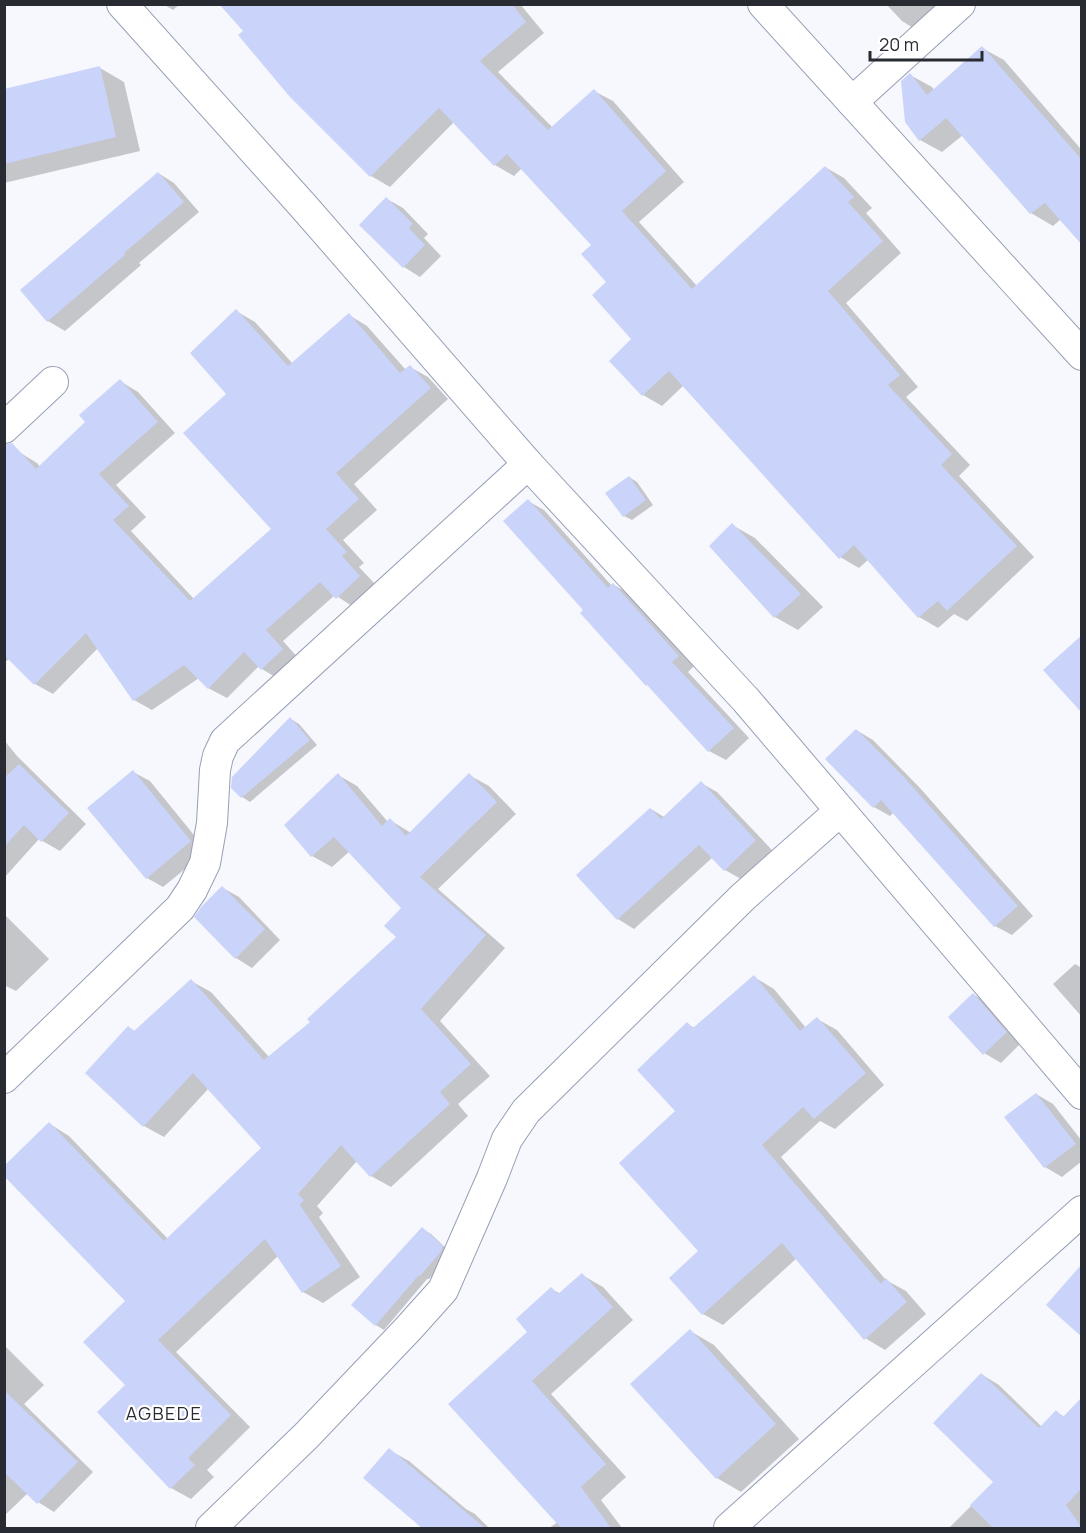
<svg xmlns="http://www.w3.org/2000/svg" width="1086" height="1533" viewBox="0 0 1086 1533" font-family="Manrope,sans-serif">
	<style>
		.shadow { fill: #0003 }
		.building { fill: #cad3f9 }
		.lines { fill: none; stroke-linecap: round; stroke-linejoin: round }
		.minor-casing { stroke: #999fb5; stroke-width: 32 }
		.minor { stroke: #fff; stroke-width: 30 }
		.labels { text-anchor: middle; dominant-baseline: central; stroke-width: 4.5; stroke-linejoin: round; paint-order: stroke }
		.quarter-label { font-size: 18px; letter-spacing: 1.5px; fill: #292b33; stroke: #fff }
	</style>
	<rect width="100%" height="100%" fill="#f6f8fd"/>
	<g class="shadow">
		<path d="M163,4H180L173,10Z"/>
		<path d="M435,4H520L544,33L498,72L553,128L594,91L613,101L684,182L639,222L698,287L825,167L844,178L872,208L866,213L901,253L846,303L918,387L906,397L970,465L959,476L1034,557L967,621L954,614L938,628L919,617L869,559L859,568L840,557L684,385L662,406L643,395L633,339L593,245L522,168L514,176L495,165L454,122L390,187L371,176L291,96L245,31Z"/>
		<path d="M886,4H956L923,34L902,21Z"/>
		<path d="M982,48L1004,60L1080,148L1082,147V243L1061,219L1053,226L1031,213L963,135L942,152L920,140L910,75L932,87L934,90Z"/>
		<path d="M100,68L124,82L140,151L4,183V90Z"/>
		<path d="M158,173L174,183L199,212L139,263L141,265L65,331L48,321L22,290Z"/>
		<path d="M387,199L403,208L428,234L424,238L441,256L420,277L404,267Z"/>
		<path d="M236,311L255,322L293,364L349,315L367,326L406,370L410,367L428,377L448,399L354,484L377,510L343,540L364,563L359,567L378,587L355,608L335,595L283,641L300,660L280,680L262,669L259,666L227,698L208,688L199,678L152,710L134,700L98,648L53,694L35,684L10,658L4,663V466L19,452L37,463L40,467L87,422L120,381L138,392L175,433L116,485L146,517L131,531L194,599L273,529L228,394Z"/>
		<path d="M629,477L637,482L653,505L632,520L624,516Z"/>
		<path d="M528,501L544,510L612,586L614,585L630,594L694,666L688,672L749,738L726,760L709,751L585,610Z"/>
		<path d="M732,525L755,538L823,607L798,630L775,617Z"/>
		<path d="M291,719L299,724L317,745L250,802L242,797L233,787Z"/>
		<path d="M856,730L873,740L920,788L1033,916L1012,935L995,926L894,812L890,816L874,807Z"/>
		<path d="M4,740L17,756L86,824L60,851L39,839L4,878Z"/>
		<path d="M133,772L150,781L207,851L163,887L147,878Z"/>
		<path d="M338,775L357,786L388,822L390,820L411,833L469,775L489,786L516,814L438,889L505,948L440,1021L490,1076L458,1104L468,1116L391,1187L371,1176L357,1161L317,1206L323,1213L319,1217L360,1277L323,1303L303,1292L278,1256L176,1352L250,1427L207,1470L214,1477L191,1499L171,1488L127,1385V1301L50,1124L69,1136L168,1239L263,1148L209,1088L164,1137L144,1126L87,1073L129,1028L136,1032L191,981L211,992L269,1057L312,1022L398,936L403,908L350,851L332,867L312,856Z"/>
		<path d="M701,783L717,792L772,850L741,879L725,870L713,857L634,929L618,919L651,809L664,817Z"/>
		<path d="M223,888L239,897L280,940L252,968L236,958Z"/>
		<path d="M4,914L49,959L16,991L4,985Z"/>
		<path d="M1075,964L1082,968V1017L1053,984Z"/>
		<path d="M754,977L774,989L806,1028L817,1019L837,1030L884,1085L835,1129L820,1121L781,1157L886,1280L906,1291L926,1314L885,1350L865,1338L797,1258L723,1325L703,1314L671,1278L700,1251L678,1111L687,1024L695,1028Z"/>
		<path d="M973,994L989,1004L1022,1042L1001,1063L984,1053Z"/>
		<path d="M1036,1094L1053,1104L1082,1141V1161L1062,1177L1045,1167Z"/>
		<path d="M423,1229L431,1234L450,1252L448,1258L429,1279H427L384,1330L376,1325L353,1305Z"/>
		<path d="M582,1275L603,1287L633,1320L551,1394L626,1477L601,1500L622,1528H549L558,1522L450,1404L530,1332L551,1289L561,1294Z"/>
		<path d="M690,1331L714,1345L799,1439L741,1492L717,1478Z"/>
		<path d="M4,1345L44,1385L24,1404L93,1472L54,1512L38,1502L28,1493L4,1516Z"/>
		<path d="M981,1374L999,1385L1042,1427L1056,1412L1065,1417L1082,1399V1528H949L995,1482Z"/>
		<path d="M389,1450L409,1461L466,1509L475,1514L489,1528H424L365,1478Z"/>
	</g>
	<g class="building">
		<path d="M219,4H512L526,22L480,61L548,130L594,89L666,171L622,211L692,289L825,166L854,197L848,202L883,241L828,291L900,375L888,385L952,454L941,465L1017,546L947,611L938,601L918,618L854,545L839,559L669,371L642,396L609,361L631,339L592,295L606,282L581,254L591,245L507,154L494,166L439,108L370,177L290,97L238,35L243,31Z"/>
		<path d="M982,46L1082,160V245L1045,203L1030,214L946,118L919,141L905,122L901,81L910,73L927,95Z"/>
		<path d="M100,66L116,137L4,164V89Z"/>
		<path d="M158,172L184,202L124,253L125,255L47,322L20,290Z"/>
		<path d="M386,197L413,224L409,228L425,245L403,268L359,225Z"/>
		<path d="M236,309L288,366L349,313L400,373L410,365L431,388L336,473L359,499L326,529L347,552L342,556L360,576L336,599L320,582L266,630L283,649L261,670L244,652L208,689L184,665L133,701L86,633L34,685L4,655V445L12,443L36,469L85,422L79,415L120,379L158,422L99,474L129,506L113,520L190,601L271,529L183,433L226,394L190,353Z"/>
		<path d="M629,476L646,500L623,517L605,493Z"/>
		<path d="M528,499L608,588L613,583L679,656L672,662L734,728L708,752L647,685L646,686L580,613L583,610L503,521Z"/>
		<path d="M732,523L801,594L774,618L709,546Z"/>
		<path d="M1082,635V713L1043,670Z"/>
		<path d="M290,717L310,740L241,798L231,788L232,777Z"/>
		<path d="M856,729L904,777L1018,906L994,927L881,800L873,808L825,759Z"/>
		<path d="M19,764L69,813L41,842L24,825L4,847V778Z"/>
		<path d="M133,770L191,841L146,879L87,808Z"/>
		<path d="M338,773L382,826L390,818L406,836L469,773L497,802L420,877L486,935L421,1009L471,1064L440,1092L450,1104L370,1177L341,1145L298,1194L304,1200L300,1205L341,1266L302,1293L265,1239L158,1340L231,1415L188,1458L195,1465L170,1489L97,1412L125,1385L83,1342L125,1301L4,1176V1166L49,1122L164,1241L261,1148L193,1073L143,1127L85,1073L128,1026L134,1031L191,979L264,1060L310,1022L307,1019L396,937L384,926L401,908L334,837L311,857L284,825Z"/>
		<path d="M701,781L756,840L724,871L699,845L617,920L576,875L650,808L661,819Z"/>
		<path d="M222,886L265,929L235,959L194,917L202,906Z"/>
		<path d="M754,975L800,1031L817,1017L866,1073L814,1119L803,1107L762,1145L881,1284L886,1278L907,1302L864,1340L782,1243L702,1315L669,1278L698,1251L619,1163L675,1111L637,1070L687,1022L693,1028Z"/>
		<path d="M973,993L1007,1032L983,1055L948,1017Z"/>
		<path d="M1036,1093L1076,1144L1044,1168L1004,1117Z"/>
		<path d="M422,1227L443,1246L440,1253L420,1276L419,1275L375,1326L351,1305Z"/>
		<path d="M1082,1264V1337L1046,1305Z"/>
		<path d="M582,1273L613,1307L532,1381L606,1464L581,1487L611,1528H561L448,1404L527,1332L516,1319L551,1287L558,1294Z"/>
		<path d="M690,1329L776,1424L716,1479L630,1384Z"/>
		<path d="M981,1373L1039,1428L1056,1410L1063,1417L1082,1397V1488L1066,1505L1082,1528H993L970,1505L993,1482L933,1423Z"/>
		<path d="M4,1390L78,1462L37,1504L4,1472Z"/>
		<path d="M389,1448L485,1528H422L363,1478Z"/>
	</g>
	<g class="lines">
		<defs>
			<g id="minor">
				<path d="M122,4L305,208L528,464L746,700L1082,1094"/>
				<path d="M763,4L1082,355"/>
				<path d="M852,102L960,4"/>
				<path d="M4,428L53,382"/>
				<path d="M4,1078L180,908L192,890L205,863L212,823L215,770L218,756L225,741L528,464"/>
				<path d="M211,1528L307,1435L408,1329L443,1290L492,1178L507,1139L526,1111L743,897L840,811"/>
				<path d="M729,1528L1082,1211"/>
			</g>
		</defs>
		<use href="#minor" class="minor-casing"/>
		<use href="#minor" class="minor"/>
	</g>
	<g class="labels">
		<g class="quarter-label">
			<text x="164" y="1413">AGBEDE</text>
		</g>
	</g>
	<rect width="1086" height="1533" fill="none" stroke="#292b33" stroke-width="12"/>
	<path d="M870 51v9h112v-9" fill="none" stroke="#292b33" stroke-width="3"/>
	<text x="879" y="51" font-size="18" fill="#292b33" stroke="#ffffff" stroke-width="4.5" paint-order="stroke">20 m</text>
</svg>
